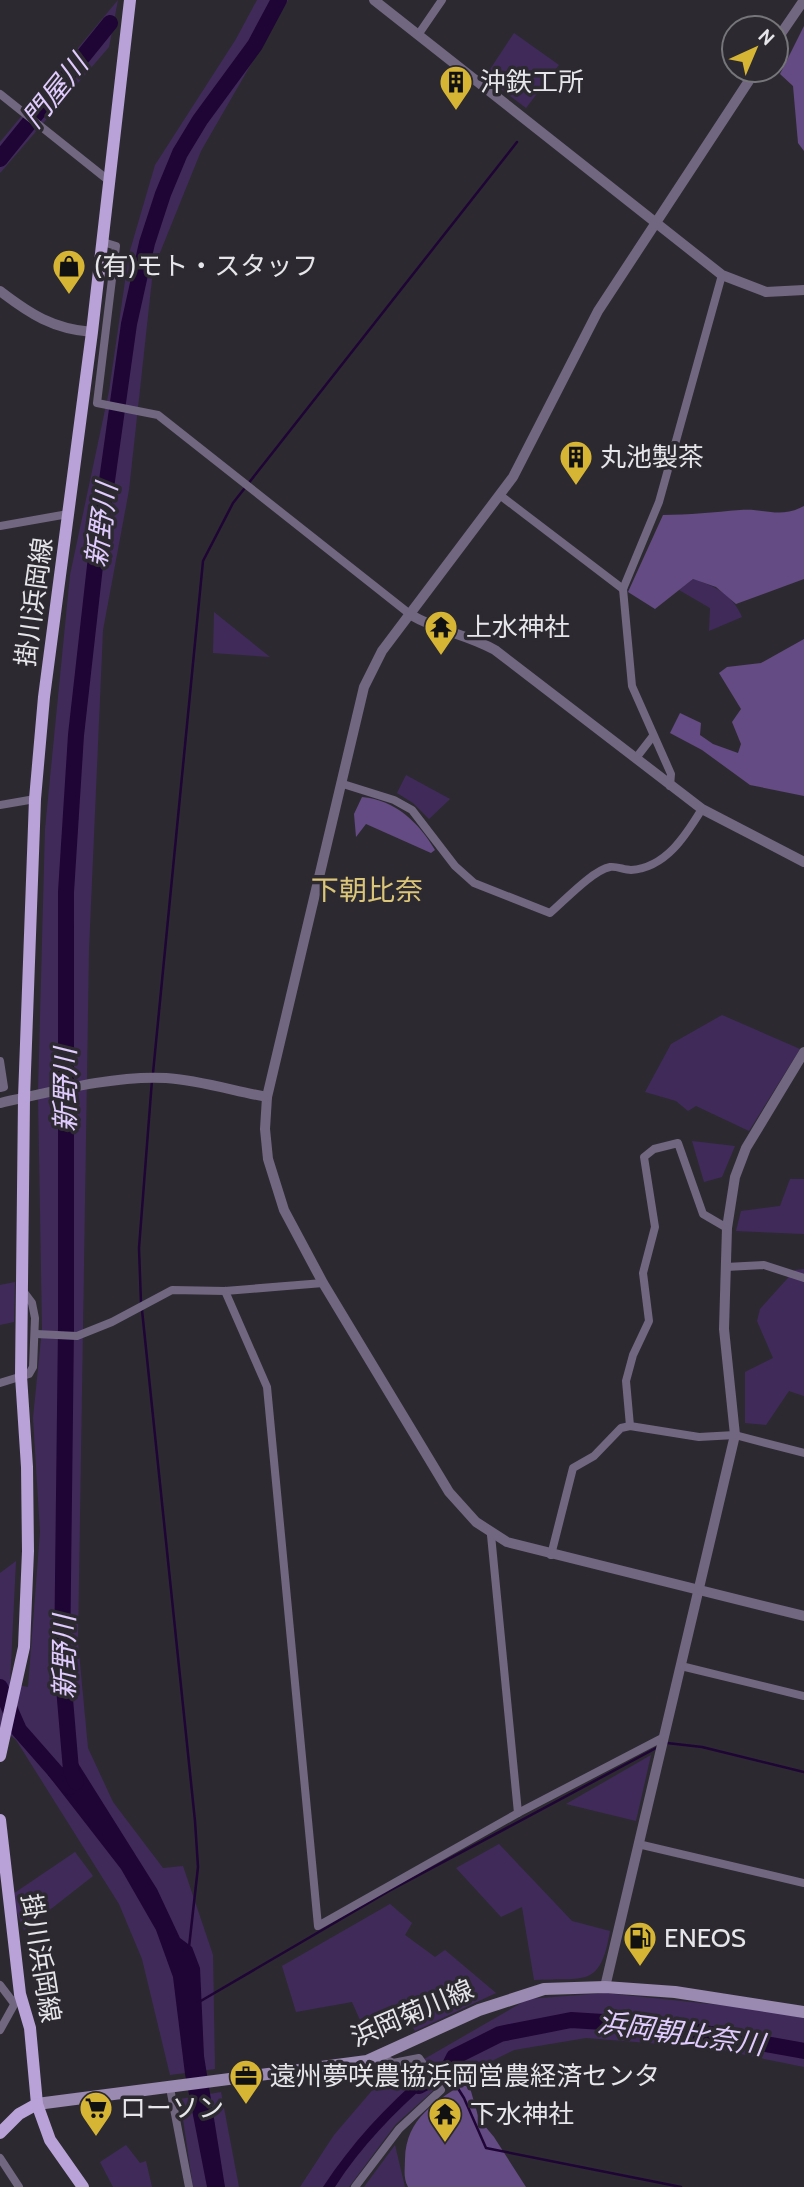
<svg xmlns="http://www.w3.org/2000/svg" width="804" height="2187" viewBox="0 0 804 2187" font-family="Cabin,'Noto Sans JP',sans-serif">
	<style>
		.green { fill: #402a5a }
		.forest { fill: #644b83 }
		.water { fill: #1f0436 }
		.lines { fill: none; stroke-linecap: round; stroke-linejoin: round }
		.stream { stroke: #1f0436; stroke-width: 2.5 }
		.river { stroke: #1f0436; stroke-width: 16 }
		.minor { stroke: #726781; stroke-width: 8 }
		.tertiary { stroke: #726781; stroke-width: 10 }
		.secondary { stroke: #9a89b1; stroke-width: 12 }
		.primary { stroke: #b8a2d7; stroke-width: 12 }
		.labels { text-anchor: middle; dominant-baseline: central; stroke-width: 7; stroke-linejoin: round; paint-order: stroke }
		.poi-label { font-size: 26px; fill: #e6e5e9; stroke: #2c2a30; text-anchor: start }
		.street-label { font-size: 26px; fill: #e6e5e9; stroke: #2c2a30 }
		.water-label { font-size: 28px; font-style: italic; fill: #e0cbfe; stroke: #2c2a30 }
		.neighbourhood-label { font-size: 28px; fill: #dbc578; stroke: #2c2a30 }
	</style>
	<rect width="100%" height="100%" fill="#2c2a30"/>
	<g class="green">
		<path d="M118,0L109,47L0,173V142Z"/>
		<path d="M257,0H288L201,151L153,270L129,490L103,630L89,949L78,1642L88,1748L113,1802L163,1868L183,1866L213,1955L215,2069L170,2075L142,1959L119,1904L16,1740L0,1727V1573L16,1561L10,1684L28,1687L40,1532L33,1418L42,1329L38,1093L45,829L70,575L109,391L129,254L155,165L236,39Z"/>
		<path d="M514,33L559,65L526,108L485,77Z"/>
		<path d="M693,579C715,586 732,594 742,617L709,631L710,608L679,590Z"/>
		<path d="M214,612L270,657L213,653Z"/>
		<path d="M406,775L450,799L429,819L413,803L397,793Z"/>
		<path d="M722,1015L800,1049L749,1131L696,1106L688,1111L676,1101L645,1092L671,1044Z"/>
		<path d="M692,1141L735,1146L722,1177L704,1182Z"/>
		<path d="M790,1179H804V1234L736,1231L741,1211L780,1206Z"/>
		<path d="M804,1269V1396L789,1391L766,1425L745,1423V1372L773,1358L757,1321L760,1309L795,1270Z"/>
		<path d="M15,1282L14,1322L0,1325V1285Z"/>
		<path d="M651,1755L636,1821L566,1804Z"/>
		<path d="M499,1844L572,1921L610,1931C600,1989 585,1977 534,1980L522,1907L501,1917L456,1868Z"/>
		<path d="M75,1852L93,1876L24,1930L10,1896Z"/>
		<path d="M390,1904L412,1923L405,1935L435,1957L445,1950L496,1993L415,2031L403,2011L360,2020L352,2002L296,2012L282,1966Z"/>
		<path d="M605,1993L749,2008L804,2018V2067L711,2048L586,2038L514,2050L435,2089L396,2124L349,2187H300L334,2135L387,2073L426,2058L528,1999Z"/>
		<path d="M221,2092L239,2187H193L180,2099Z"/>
		<path d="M126,2145L140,2163L146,2161L152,2187H113L100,2162Z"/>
		<path d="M395,2145L405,2187H364Z"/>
	</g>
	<g class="forest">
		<path d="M804,26V151L798,143L793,86L780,74Z"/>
		<path d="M804,506V579L736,604L716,587L693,579L655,609L628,592L663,515C689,515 714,512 740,510C765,508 780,519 804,506Z"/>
		<path d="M804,639V796L750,785L702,750L670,733L680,713L701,723L700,735L713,744L738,753L741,744L732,722L741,709L719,673L727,667L761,663Z"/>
		<path d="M362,797C396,800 419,823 435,850L431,853L366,824L356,837L354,814Z"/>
		<path d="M468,2081L479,2119L494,2137L526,2187H408C403,2178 405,2169 405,2159C406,2118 436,2101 468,2081Z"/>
	</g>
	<g class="water">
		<path d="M76,1760L157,1889L180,1938L192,1947L200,1968L204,2056L225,2187H207L185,2074L173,1977L156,1930L121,1869L48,1775Z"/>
		<path d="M425,2073L430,2081C394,2113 361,2146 335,2187H323C352,2143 385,2107 425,2073Z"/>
	</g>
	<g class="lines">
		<g class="stream">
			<path d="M153,1073L203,561L233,503L517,142"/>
			<path d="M141,1303L139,1248L152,1080"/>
			<path d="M142,1310L195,1821L198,1867L189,1947"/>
			<path d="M667,1743L702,1747L804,1772"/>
			<path d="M199,2002L389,1891L658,1747"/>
			<path d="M447,2071L464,2098L486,2148L681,2187"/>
		</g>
		<g class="river">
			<path d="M0,159L110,23"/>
			<path d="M0,1687L19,1730L69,1787"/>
			<path d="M76,1782L71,1770L62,1664L66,1327V892L76,735L95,566L129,324L147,243L163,194L180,153L200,120L255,45L279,0"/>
			<path d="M419,2086L447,2071L454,2057L500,2034L571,2020L667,2026L804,2051"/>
		</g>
		<g class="minor">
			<path d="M418,35L442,0"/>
			<path d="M0,94L108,180"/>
			<path d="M103,242L116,246L97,403L158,415L411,615"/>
			<path d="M501,496L623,589"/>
			<path d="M0,526L68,514"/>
			<path d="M636,758L653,736"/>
			<path d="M343,784L394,800L412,810L455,866L474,883L550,913C564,901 593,870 610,867C617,866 624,870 631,870C666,868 686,835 702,809"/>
			<path d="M670,786L671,774L632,686L623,589L659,502L722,275"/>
			<path d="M0,805L35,799"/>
			<path d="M0,1061L4,1087L0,1088"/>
			<path d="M726,1267L764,1265L804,1278"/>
			<path d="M225,1291L267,1387L318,1926L518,1813L664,1737"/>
			<path d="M36,1334L77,1336L112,1322L172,1290L225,1291L323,1283"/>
			<path d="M0,1383L29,1374L33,1367L35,1318L32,1303L23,1291"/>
			<path d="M630,1426L626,1381L633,1355L649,1321L643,1273L655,1227L644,1157L654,1149L678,1143L703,1214L727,1228"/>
			<path d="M491,1535L518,1813"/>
			<path d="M551,1555L573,1468L594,1456L621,1428L630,1426L699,1437L735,1435L804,1453"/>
			<path d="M681,1666L804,1696"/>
			<path d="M638,1844L804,1883"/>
			<path d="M0,1985L13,2002"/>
			<path d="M0,2030L20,1994"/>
			<path d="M170,2088L189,2187"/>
			<path d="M0,2158L19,2187"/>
			<path d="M355,2187L399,2129L441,2090L419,2058L393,2063L382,2057"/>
		</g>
		<g class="tertiary">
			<path d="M374,0L722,275L766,292L804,290"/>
			<path d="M776,41L804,0"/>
			<path d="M756,70L598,311L513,477L382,651L364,687L267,1097L265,1129L268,1159L284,1210L323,1283L449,1492L476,1522L507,1542L804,1616"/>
			<path d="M0,291C30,314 53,329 92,332"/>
			<path d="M411,615C438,631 467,634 495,650L702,809L804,862"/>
			<path d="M0,1103C51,1092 114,1075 166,1078C199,1080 234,1091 267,1097"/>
			<path d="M605,1987L735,1435L724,1329L727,1228L735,1177L746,1148L804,1052"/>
		</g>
		<path class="secondary" d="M37,2104L367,2061L479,2010L544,1989L605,1987L675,1992L804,2012"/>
		<g class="primary">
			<path d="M0,1756L24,1647L28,1551L27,1467L21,1376L24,1098L35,799L44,697L92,332L130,0"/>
			<path d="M0,1820L20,1994L30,2028L37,2104L50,2140L83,2187"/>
			<path d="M0,2133L19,2114L37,2104"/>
		</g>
	</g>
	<defs>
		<symbol id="building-pin" viewBox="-11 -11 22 30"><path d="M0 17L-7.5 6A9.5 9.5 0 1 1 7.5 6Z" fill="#d6b534" stroke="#2c2a30"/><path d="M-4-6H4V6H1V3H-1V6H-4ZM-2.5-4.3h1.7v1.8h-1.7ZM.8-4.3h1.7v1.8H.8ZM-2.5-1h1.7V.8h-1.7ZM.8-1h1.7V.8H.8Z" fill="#111"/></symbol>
		<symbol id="shop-pin" viewBox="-11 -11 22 30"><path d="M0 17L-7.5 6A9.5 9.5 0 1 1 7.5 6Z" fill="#d6b534" stroke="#2c2a30"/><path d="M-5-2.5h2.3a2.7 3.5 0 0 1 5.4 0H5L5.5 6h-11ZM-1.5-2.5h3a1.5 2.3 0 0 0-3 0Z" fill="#111"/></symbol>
		<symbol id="temple-pin" viewBox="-11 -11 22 30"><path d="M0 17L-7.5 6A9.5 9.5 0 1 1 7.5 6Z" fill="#d6b534" stroke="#2c2a30"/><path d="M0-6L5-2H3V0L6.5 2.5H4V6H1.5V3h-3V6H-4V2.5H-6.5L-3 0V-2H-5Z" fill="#111"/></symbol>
		<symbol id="fuel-pin" viewBox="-11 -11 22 30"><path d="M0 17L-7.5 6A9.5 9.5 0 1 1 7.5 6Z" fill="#d6b534" stroke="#2c2a30"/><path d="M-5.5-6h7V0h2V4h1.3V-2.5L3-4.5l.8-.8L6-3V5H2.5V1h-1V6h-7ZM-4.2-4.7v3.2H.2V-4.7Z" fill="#111"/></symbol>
		<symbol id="office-pin" viewBox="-11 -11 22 30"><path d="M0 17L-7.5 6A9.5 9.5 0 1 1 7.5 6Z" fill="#d6b534" stroke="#2c2a30"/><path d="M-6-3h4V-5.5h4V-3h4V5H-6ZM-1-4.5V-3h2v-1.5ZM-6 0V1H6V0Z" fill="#111"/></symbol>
		<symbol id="supermarket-pin" viewBox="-11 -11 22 30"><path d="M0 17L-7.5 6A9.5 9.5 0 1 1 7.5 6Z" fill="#d6b534" stroke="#2c2a30"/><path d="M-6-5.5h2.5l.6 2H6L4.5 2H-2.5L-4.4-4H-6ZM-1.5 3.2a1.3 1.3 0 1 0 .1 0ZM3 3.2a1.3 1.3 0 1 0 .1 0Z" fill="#111"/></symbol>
	</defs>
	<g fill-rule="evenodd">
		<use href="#building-pin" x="437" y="63" width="38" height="52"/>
		<use href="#shop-pin" x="50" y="247" width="38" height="52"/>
		<use href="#building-pin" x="557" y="438" width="38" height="52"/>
		<use href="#temple-pin" x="422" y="608" width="38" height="52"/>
		<use href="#fuel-pin" x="621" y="1919" width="38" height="52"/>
		<use href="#office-pin" x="227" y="2057" width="38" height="52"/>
		<use href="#supermarket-pin" x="77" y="2089" width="38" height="52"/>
		<use href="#temple-pin" x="426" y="2095" width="38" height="52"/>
	</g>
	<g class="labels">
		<g class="poi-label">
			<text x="480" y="82">沖鉄工所</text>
			<text x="94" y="266">(有)モト・スタッフ</text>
			<text x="600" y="457">丸池製茶</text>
			<text x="466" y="627">上水神社</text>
			<text x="664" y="1938">ENEOS</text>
			<text x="270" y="2076">遠州夢咲農協浜岡営農経済センタ</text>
			<text x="120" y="2108">ローソン</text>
			<text x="470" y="2114">下水神社</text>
		</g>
		<g class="street-label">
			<text transform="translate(34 602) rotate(-82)">掛川浜岡線</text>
			<text transform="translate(41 1958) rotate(81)">掛川浜岡線</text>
			<text transform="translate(412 2013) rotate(-23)">浜岡菊川線</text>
		</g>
		<g class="water-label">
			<text transform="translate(55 91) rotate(-51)">門屋川</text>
			<text transform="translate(101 525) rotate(-82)">新野川</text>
			<text transform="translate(65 1090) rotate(-90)">新野川</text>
			<text transform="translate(64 1657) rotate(-90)">新野川</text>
			<text transform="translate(681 2033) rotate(8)">浜岡朝比奈川</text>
		</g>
		<g class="neighbourhood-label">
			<text x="367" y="890">下朝比奈</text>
		</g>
	</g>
	<g transform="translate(755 49) rotate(44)"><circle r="33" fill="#2c2a30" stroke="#76757a" stroke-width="2"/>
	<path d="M0-5L12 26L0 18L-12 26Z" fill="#d6b534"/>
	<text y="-10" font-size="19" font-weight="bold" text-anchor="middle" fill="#e6e5e9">N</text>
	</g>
</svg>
